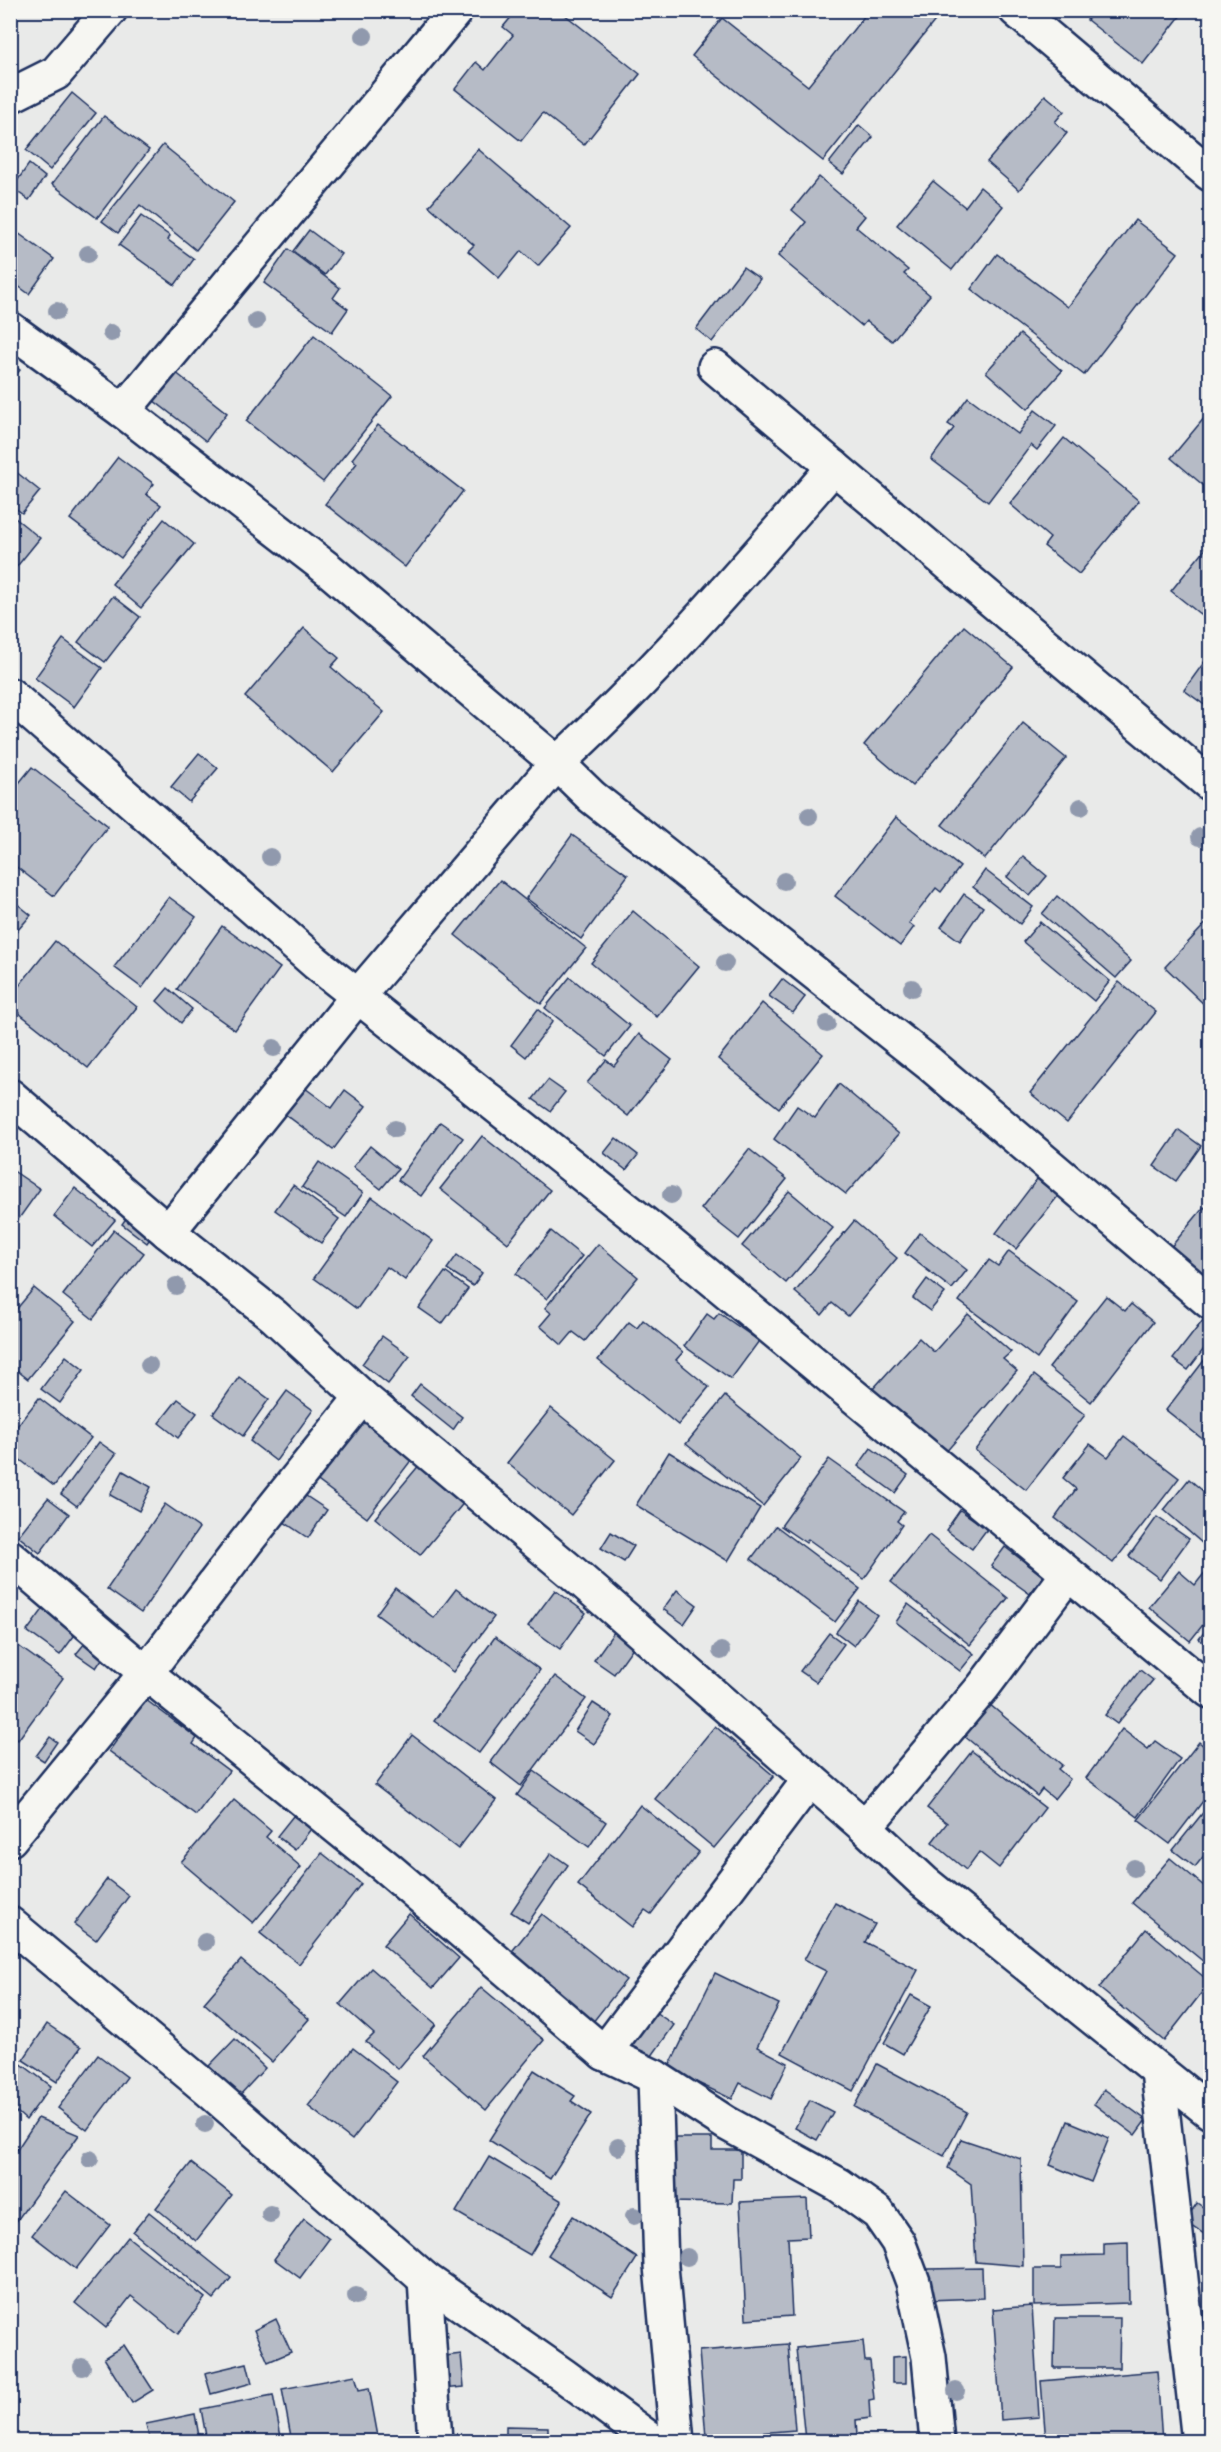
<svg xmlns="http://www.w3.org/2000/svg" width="1221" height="2452" viewBox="0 0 1221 2452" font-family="Mali,sans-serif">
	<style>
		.building { fill: #b6bbc6; stroke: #1b2f5e; stroke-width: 1.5 }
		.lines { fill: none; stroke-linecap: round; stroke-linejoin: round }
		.street-casing { stroke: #1b2f5e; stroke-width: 38 }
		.street { stroke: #f6f6f2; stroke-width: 33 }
		.tree { fill: #9099ad }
	</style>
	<rect width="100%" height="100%" fill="#e9eae9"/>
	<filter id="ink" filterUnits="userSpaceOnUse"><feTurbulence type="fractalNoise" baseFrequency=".0167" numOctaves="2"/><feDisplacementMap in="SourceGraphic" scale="12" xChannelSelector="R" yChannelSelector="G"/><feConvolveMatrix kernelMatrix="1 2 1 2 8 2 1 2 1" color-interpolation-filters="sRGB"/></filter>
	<g filter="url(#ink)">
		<g class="building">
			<path d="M517,10H559L640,74L584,145L543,113L521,141L455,89L476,62L485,70L513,35L503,27Z"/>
			<path d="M862,10L942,12L823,161L692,56L722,18L808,86L866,14Z"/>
			<path d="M1095,10H1185L1143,64L1087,20Z"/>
			<path d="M72,93L96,113L50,170L26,150Z"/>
			<path d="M1045,95L1064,111L1055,122L1067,133L1019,190L987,162Z"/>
			<path d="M104,116L149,150L97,218L52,184Z"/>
			<path d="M859,125L873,137L843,174L829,163Z"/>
			<path d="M163,145L234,202L196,250L140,205L118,233L102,221Z"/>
			<path d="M478,149L571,228L538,266L521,251L499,278L468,251L474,245L429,206Z"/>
			<path d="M29,164L45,177L29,200L12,188Z"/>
			<path d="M819,177L865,216L856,227L908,270L904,274L930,295L892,341L866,321L862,326L778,256L806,222L792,210Z"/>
			<path d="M933,181L965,207L980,187L1003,206L952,270L897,225Z"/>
			<path d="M141,216L170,236L168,240L194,259L175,285L119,245Z"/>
			<path d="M1135,220L1178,253L1084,375L971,289L997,254L1068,307Z"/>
			<path d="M11,228L54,259L29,294L10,280Z"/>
			<path d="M309,230L341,254L325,275L293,251Z"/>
			<path d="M288,249L340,288L333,298L348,309L332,332L264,283Z"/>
			<path d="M743,267L760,279L712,342L696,329Z"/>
			<path d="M1020,334L1062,371L1028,409L986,372Z"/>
			<path d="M314,335L392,396L323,482L246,421Z"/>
			<path d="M10,362L20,370L10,382Z"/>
			<path d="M175,372L227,413L206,441L153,400Z"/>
			<path d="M968,397L1018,434L1035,410L1056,426L1037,450L1031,445L988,502L931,459L954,428L948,424Z"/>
			<path d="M1210,411V491L1171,458Z"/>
			<path d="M378,425L463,491L405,567L325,504L357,463L352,459Z"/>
			<path d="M1064,438L1139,501L1079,574L1044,546L1050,538L1010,504Z"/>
			<path d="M118,457L154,484L146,494L161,505L121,558L70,519Z"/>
			<path d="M10,467L40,491L22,513L10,504Z"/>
			<path d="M10,514L40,538L10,575Z"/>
			<path d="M164,519L194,544L141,608L112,584Z"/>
			<path d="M1210,543V622L1171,591Z"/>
			<path d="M113,596L140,617L105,662L78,642Z"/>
			<path d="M964,626L1013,667L912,786L864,745Z"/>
			<path d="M304,628L339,658L331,667L384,712L333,772L245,697Z"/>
			<path d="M63,639L102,668L74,707L35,678Z"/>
			<path d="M1210,654V709L1184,690Z"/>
			<path d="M1023,723L1066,758L985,859L942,825Z"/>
			<path d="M199,753L218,768L189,802L171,787Z"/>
			<path d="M32,767L108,826L54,896L10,862V794Z"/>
			<path d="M896,817L960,867L941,892L936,888L909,923L914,927L900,946L835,896Z"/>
			<path d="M572,835L628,875L581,939L526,898Z"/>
			<path d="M1023,856L1047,876L1030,896L1007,877Z"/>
			<path d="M985,870L1033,907L1020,924L973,887Z"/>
			<path d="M500,880L586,948L541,1004L455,935Z"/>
			<path d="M964,894L983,907L960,941L941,927Z"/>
			<path d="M1057,896L1131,961L1116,978L1042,914Z"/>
			<path d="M169,897L196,917L142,988L114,967Z"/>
			<path d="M10,898L31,915L10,939Z"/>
			<path d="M633,911L699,966L657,1017L591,963Z"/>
			<path d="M1210,919V1010L1165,967Z"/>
			<path d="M1040,922L1110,981L1094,1001L1023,942Z"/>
			<path d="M222,926L280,968L235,1030L177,989Z"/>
			<path d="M55,941L137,1007L88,1068L10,1006V997Z"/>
			<path d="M570,977L630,1026L606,1056L545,1008Z"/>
			<path d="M782,979L805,997L793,1013L769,996Z"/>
			<path d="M1119,982L1156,1012L1067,1123L1030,1093Z"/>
			<path d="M168,988L192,1009L181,1023L157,1001Z"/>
			<path d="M762,1003L823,1054L779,1108L718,1059Z"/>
			<path d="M538,1009L553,1021L526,1057L511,1045Z"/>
			<path d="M639,1034L672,1060L628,1116L587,1083L606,1060L614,1066Z"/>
			<path d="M548,1080L565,1092L550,1111L533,1099Z"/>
			<path d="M839,1084L899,1134L846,1194L774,1139L797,1106L815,1118Z"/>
			<path d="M305,1088L332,1108L345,1090L366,1106L333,1150L285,1114Z"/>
			<path d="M440,1122L463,1138L421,1196L398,1180Z"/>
			<path d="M1179,1130L1201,1146L1176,1181L1154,1166Z"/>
			<path d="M482,1136L550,1190L508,1243L440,1189Z"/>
			<path d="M616,1138L638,1155L626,1170L604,1153Z"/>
			<path d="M370,1146L398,1169L381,1189L353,1167Z"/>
			<path d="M749,1149L787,1179L739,1239L701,1209Z"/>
			<path d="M319,1162L363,1193L346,1217L302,1187Z"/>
			<path d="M12,1170L40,1189L10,1231V1172Z"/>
			<path d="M1037,1179L1058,1196L1016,1249L996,1233Z"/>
			<path d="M293,1185L339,1219L321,1243L275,1210Z"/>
			<path d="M75,1188L115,1220L92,1247L54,1216Z"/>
			<path d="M789,1191L833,1228L786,1283L742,1246Z"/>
			<path d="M372,1197L433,1241L405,1280L387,1267L357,1309L314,1278Z"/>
			<path d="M1204,1207L1210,1213V1282L1170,1248Z"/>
			<path d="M129,1214L154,1233L147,1243L122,1224Z"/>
			<path d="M854,1221L897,1258L848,1316L832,1303L822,1315L795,1292Z"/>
			<path d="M114,1230L144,1253L93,1319L63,1295Z"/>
			<path d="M551,1231L582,1256L547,1299L516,1274Z"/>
			<path d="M920,1233L967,1270L952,1289L905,1253Z"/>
			<path d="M598,1244L638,1277L585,1341L573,1332L562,1345L540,1326L551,1313L545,1308Z"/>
			<path d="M1009,1251L1078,1302L1037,1359L959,1301L989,1260L998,1266Z"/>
			<path d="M457,1255L482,1273L473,1286L447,1269Z"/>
			<path d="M445,1272L468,1289L442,1324L419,1308Z"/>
			<path d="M927,1279L945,1293L930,1311L913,1298Z"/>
			<path d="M34,1288L75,1321L28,1379L10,1365V1317Z"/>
			<path d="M1106,1296L1125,1311L1131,1304L1153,1322L1091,1402L1049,1368Z"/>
			<path d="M719,1313L759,1341L731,1379L684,1346L707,1314L714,1319Z"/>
			<path d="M968,1314L1011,1352L1003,1359L1017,1371L944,1454L872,1390L919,1338L934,1352Z"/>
			<path d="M1204,1319L1210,1325V1341L1188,1370L1173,1359Z"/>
			<path d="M643,1320L683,1352L676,1360L709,1387L678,1425L598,1360L629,1322L637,1328Z"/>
			<path d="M382,1336L410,1356L388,1384L362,1364Z"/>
			<path d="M1209,1354L1210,1355V1445L1166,1410Z"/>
			<path d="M66,1356L84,1370L60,1403L41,1389Z"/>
			<path d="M1034,1375L1085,1415L1026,1490L975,1450Z"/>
			<path d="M239,1377L269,1399L243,1436L213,1414Z"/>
			<path d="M420,1384L462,1417L453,1430L411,1396Z"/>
			<path d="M287,1391L313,1410L276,1461L250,1441Z"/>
			<path d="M725,1396L801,1458L763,1506L686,1444Z"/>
			<path d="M39,1398L91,1438L54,1486L10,1452V1435Z"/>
			<path d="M178,1399L197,1413L178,1438L159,1423Z"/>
			<path d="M551,1408L615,1460L571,1515L507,1463Z"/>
			<path d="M364,1413L416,1454L367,1518L314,1478Z"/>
			<path d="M1124,1436L1179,1478L1113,1563L1055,1518L1076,1489L1063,1478L1090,1444L1108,1457Z"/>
			<path d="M99,1442L116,1454L77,1506L61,1494Z"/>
			<path d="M871,1448L908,1475L895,1493L858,1466Z"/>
			<path d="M669,1452L760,1508L728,1561L636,1505Z"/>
			<path d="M829,1459L904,1512L897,1521L902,1525L864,1579L808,1539L806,1543L781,1526Z"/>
			<path d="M421,1463L466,1500L420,1555L375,1518Z"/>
			<path d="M123,1471L151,1487L139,1511L110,1495Z"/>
			<path d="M1189,1479L1210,1497V1550L1164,1510Z"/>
			<path d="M297,1490L327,1510L308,1538L278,1518Z"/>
			<path d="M48,1498L69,1514L40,1553L18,1536Z"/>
			<path d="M165,1504L199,1528L141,1613L107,1589Z"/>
			<path d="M960,1510L987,1529L972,1549L946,1530Z"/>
			<path d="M1157,1517L1189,1539L1160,1579L1129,1556Z"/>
			<path d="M776,1526L860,1589L835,1622L751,1559Z"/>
			<path d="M611,1532L634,1546L624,1562L601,1548Z"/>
			<path d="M929,1535L1008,1598L970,1645L891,1582Z"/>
			<path d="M1005,1547L1043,1576L1030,1594L991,1566Z"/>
			<path d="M1210,1566V1616L1190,1641L1149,1607L1179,1571L1195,1585Z"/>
			<path d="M395,1588L434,1618L456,1589L494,1617L453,1672L376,1614Z"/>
			<path d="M555,1590L586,1613L560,1649L528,1626Z"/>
			<path d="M677,1590L697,1605L684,1624L663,1609Z"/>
			<path d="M859,1601L877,1615L854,1646L836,1632Z"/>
			<path d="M908,1604L974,1654L960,1671L896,1622Z"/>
			<path d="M44,1608L77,1632L60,1655L27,1631Z"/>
			<path d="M1210,1624V1647L1199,1639Z"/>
			<path d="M614,1632L634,1646L614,1674L594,1660Z"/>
			<path d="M829,1633L844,1644L816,1682L800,1671Z"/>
			<path d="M495,1637L540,1670L479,1753L434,1721Z"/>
			<path d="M10,1640L63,1678L18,1740L10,1735Z"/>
			<path d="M85,1643L104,1656L96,1668L76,1654Z"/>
			<path d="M1140,1670L1153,1680L1117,1724L1105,1715Z"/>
			<path d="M555,1676L586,1699L521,1786L490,1762Z"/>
			<path d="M146,1700L197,1738L193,1744L229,1771L196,1815L109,1751Z"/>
			<path d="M593,1703L613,1716L594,1744L575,1731Z"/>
			<path d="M989,1704L1062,1765L1058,1769L1070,1779L1054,1799L1042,1789L1037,1796L963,1735Z"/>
			<path d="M715,1726L774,1776L714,1848L655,1799Z"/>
			<path d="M1122,1729L1148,1749L1155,1741L1180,1759L1138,1817L1086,1778Z"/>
			<path d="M412,1735L496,1800L458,1849L375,1785Z"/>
			<path d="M50,1737L57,1742L44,1761L36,1756Z"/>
			<path d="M1199,1742L1210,1751V1792L1170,1844L1138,1820Z"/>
			<path d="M972,1751L1045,1808L999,1868L979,1852L966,1870L932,1842L947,1823L927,1808Z"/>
			<path d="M534,1771L606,1822L589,1847L517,1795Z"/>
			<path d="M234,1800L271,1831L266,1837L301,1867L253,1923L181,1862Z"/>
			<path d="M1210,1804V1848L1195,1867L1173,1850Z"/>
			<path d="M640,1805L699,1852L651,1914L645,1910L632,1927L578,1885Z"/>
			<path d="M293,1816L311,1829L295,1850L277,1836Z"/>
			<path d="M322,1853L361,1884L299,1964L260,1933Z"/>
			<path d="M551,1853L568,1865L528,1923L511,1912Z"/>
			<path d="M1170,1858L1210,1891V1967L1132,1903Z"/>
			<path d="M107,1879L129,1896L96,1940L74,1924Z"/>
			<path d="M835,1903L875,1924L865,1942L918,1970L853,2091L782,2053L826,1971L804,1960Z"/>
			<path d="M409,1914L459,1958L433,1988L383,1945Z"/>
			<path d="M542,1914L626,1980L589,2027L505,1960Z"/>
			<path d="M1146,1929L1210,1982L1164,2041L1099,1988Z"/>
			<path d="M241,1960L309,2019L272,2062L204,2003Z"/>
			<path d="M371,1968L436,2024L398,2069L366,2042L374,2034L340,2004Z"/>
			<path d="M715,1973L779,2004L757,2047L788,2063L771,2099L740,2083L732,2099L668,2069Z"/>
			<path d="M481,1987L544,2040L486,2110L423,2056Z"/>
			<path d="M911,1995L931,2006L903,2054L884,2043Z"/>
			<path d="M655,2012L674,2025L649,2060L630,2047Z"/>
			<path d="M47,2024L81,2047L57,2082L23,2060Z"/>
			<path d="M235,2039L265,2068L239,2096L209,2066Z"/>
			<path d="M353,2048L397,2082L352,2140L308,2106Z"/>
			<path d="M98,2055L127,2077L87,2130L58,2108Z"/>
			<path d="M16,2060L51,2086L26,2120L17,2112L10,2121V2067Z"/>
			<path d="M877,2064L967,2112L944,2156L854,2107Z"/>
			<path d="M534,2070L575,2096L571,2101L591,2114L550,2179L489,2140Z"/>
			<path d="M1104,2089L1146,2120L1135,2135L1094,2104Z"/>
			<path d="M810,2100L833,2112L817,2140L795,2128Z"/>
			<path d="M38,2118L79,2135L10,2230V2160Z"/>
			<path d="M1068,2121L1109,2138L1091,2182L1050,2165Z"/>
			<path d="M670,2138H712V2150H741V2179H733L732,2203L668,2202Z"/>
			<path d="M961,2139L1021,2159L1023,2266L976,2262L971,2184L948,2168Z"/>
			<path d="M489,2157L562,2201L530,2255L456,2212Z"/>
			<path d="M191,2163L232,2195L196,2241L156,2208Z"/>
			<path d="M66,2191L110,2225L76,2269L32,2235Z"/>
			<path d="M807,2199L809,2237L788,2238L792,2316L746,2319L740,2202Z"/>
			<path d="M1197,2203L1210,2212V2238L1185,2221Z"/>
			<path d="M149,2212L231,2278L214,2299L133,2232Z"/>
			<path d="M573,2216L637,2258L612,2297L548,2255Z"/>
			<path d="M304,2219L329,2239L300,2278L274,2259Z"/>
			<path d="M128,2237L205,2298L178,2334L131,2296L106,2328L75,2303Z"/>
			<path d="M1128,2242L1129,2303L1034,2306V2269H1061V2256L1104,2255V2243Z"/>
			<path d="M982,2268L983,2298L928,2300V2269Z"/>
			<path d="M1032,2306L1039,2417L1001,2420L993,2309Z"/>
			<path d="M1055,2318H1120L1119,2368H1054Z"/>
			<path d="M276,2319L291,2352L268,2362L254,2330Z"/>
			<path d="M863,2341L865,2361H870L874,2399L869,2400L870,2418L856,2420L857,2435L805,2441L796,2348Z"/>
			<path d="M788,2344L795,2430L706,2437L699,2351Z"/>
			<path d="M124,2345L153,2390L132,2403L104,2358Z"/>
			<path d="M461,2354L464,2387L442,2389L438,2357Z"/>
			<path d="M906,2356V2383H892V2357Z"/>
			<path d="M247,2363L252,2383L211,2394L205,2373Z"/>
			<path d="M1157,2371L1162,2442H1046L1041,2381Z"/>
			<path d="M355,2375L359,2390L369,2388L379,2442H292L282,2389Z"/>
			<path d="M273,2395L282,2442H207L201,2409Z"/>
			<path d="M195,2414L200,2442H150L146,2424Z"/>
			<path d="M506,2426L548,2427V2442H506Z"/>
		</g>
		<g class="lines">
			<defs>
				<g id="street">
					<path d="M1016,10L1210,174"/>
					<path d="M10,96L56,73L110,10"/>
					<path d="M10,329L123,411L329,570L557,763L592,797L930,1064L1210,1302"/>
					<path d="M715,367L1210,784"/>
					<path d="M123,411L456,10"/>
					<path d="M10,695L316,963L665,1240L1210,1691"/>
					<path d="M10,1096L168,1232L274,1316L362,1397L573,1573L865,1827L924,1882L1210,2112"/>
					<path d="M168,1232L357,997L557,763C657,672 745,569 834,467"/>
					<path d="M10,1557L146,1673L386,1867L604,2053L655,2077L726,2123L839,2185L878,2213L898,2242L913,2282L929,2357L937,2442"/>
					<path d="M865,1827L983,1687L1068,1574"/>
					<path d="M10,1839L146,1673L246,1542L362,1397"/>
					<path d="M10,1924L210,2091L425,2279L563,2375L654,2442"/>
					<path d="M604,2053L810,1779"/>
					<path d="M1158,2071L1199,2442"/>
					<path d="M655,2077L661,2266L677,2442"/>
					<path d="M425,2279L435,2442"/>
				</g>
			</defs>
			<use href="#street" class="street-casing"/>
			<use href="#street" class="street"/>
		</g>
		<g class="tree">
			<circle cx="364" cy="36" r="9"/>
			<circle cx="88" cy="254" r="9"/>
			<circle cx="57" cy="311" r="9"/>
			<circle cx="256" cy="321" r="9"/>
			<circle cx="111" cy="333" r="9"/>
			<circle cx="1081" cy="807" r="9"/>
			<circle cx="809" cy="816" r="9"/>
			<circle cx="1200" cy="837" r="9"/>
			<circle cx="270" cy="857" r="9"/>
			<circle cx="784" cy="881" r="9"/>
			<circle cx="725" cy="963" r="9"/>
			<circle cx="912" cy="988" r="9"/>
			<circle cx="827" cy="1024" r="9"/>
			<circle cx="274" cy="1048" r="9"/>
			<circle cx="395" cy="1129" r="9"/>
			<circle cx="671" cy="1195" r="9"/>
			<circle cx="176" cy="1286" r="9"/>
			<circle cx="149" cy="1365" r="9"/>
			<circle cx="721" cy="1651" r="9"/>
			<circle cx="1134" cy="1868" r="9"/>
			<circle cx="205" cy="1942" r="9"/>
			<circle cx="205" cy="2124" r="9"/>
			<circle cx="618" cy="2147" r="9"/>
			<circle cx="90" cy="2159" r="9"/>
			<circle cx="270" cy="2214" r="9"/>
			<circle cx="634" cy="2216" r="9"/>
			<circle cx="687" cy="2257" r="9"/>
			<circle cx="356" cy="2296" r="9"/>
			<circle cx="82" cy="2367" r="9"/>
			<circle cx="956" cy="2391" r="9"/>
		</g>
	</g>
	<rect width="1221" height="2452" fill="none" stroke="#f6f6f2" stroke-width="36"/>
	<rect x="18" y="18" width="1185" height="2416" fill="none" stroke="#1b2f5e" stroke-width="2" filter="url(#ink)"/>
</svg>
